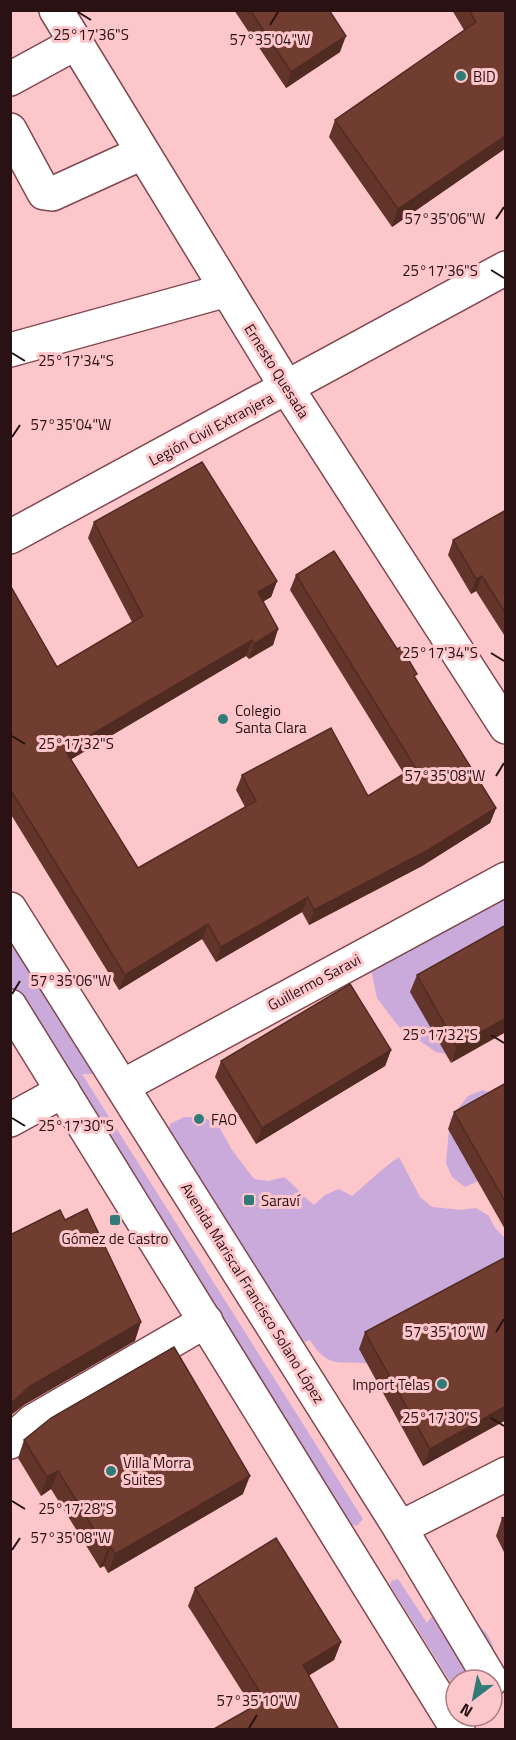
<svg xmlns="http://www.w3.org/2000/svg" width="516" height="1740" viewBox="0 0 516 1740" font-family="'Titillium Web',sans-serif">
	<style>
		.green { fill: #c9aadb }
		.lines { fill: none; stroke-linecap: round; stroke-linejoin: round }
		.minor-casing { stroke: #81484f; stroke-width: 36 }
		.highway-casing { stroke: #81484f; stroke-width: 36 }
		.minor { stroke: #fff; stroke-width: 33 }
		.highway { stroke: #fff; stroke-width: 33 }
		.wall { fill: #62342a }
		.shaded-wall { fill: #502b22 }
		.building { fill: #723d31; stroke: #502b22; stroke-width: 1.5 }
		.ticks { fill: none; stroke: #291114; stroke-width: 2 }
		.poi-dot { fill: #317b79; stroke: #fcc6ca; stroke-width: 2 }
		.labels { text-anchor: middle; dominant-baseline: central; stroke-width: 6; stroke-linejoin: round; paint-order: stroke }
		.poi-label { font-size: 15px; fill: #291114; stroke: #fcc6ca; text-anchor: start }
		.street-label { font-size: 15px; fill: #291114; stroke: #fcc6ca }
		.ticks-label { font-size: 15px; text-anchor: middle; fill: #291114; stroke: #fcc6ca; stroke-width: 6; stroke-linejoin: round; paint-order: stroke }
	</style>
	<rect width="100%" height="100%" fill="#fcc6ca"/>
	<g class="green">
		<path d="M10,892L95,1074H82L363,1519L357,1526L352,1525L65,1068L11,998Z"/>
		<path d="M505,892V954L451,1055L436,1052L399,1027L377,998L371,969Z"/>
		<path d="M483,1090L505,1098L478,1181L465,1187L452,1177L446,1163L450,1119L468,1096Z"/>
		<path d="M184,1117L205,1118L218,1125L232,1150L254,1179L269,1181L284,1177C296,1186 302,1196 314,1205L325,1195L339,1189L352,1196C368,1183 382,1168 399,1157L420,1197L432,1207L461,1210L476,1208L489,1216L495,1228L505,1238V1323L376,1365C344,1358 330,1373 310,1340L299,1344L271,1297L257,1268L222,1231L166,1139L170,1124Z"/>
		<path d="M398,1579L427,1623L437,1609C478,1622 503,1630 492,1680H471L459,1673L463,1680H456V1691L390,1585L391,1581Z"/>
	</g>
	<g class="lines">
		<defs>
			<g id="minor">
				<path d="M56,10L287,388L506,727"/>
				<path d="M10,79L76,43"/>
				<path d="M10,130L44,193L52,194L142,153"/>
				<path d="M10,350L227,290"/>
				<path d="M10,537L506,268"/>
				<path d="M123,1086L506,879"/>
				<path d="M10,1120L63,1091"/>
				<path d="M10,1442L33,1421L206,1321"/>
				<path d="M400,1528L506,1474"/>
			</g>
			<g id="highway">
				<path d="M10,909L400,1528L491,1680"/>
				<path d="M10,1006L458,1730"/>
			</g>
		</defs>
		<use href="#minor" class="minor-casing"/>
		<use href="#highway" class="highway-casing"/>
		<use href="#minor" class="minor"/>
		<use href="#highway" class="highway"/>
	</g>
	<g class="wall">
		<path d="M234,10H329L340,52L286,88Z"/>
		<path d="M452,10H506V148L392,227L329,137L335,120L464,30Z"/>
		<path d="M506,510V638L476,591L471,594L448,555L453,540Z"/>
		<path d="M94,522L277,581L271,597L263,601L278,629L273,645L249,659L246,656L71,759L138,868L245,807L236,790L242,775L368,796L404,774L290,590L296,575L416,679L496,808L490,823L422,866L309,925L302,912L216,962L202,939L119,990L10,813V585L57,667L132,622L88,538Z"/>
		<path d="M506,925L451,1063L410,992L417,975Z"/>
		<path d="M391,1050L385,1066L256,1144L215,1077L221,1061Z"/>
		<path d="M506,1083V1231L448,1129L454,1112Z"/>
		<path d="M506,1257V1420L423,1466L359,1349L365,1332Z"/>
		<path d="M24,1440L243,1494L108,1573L104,1566L100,1568L51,1489L41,1496L18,1458Z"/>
		<path d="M506,1517V1556L496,1536L502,1518Z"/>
		<path d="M195,1588L341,1642L334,1660L309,1675L252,1707L188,1606Z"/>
	</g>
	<g class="shaded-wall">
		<path d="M346,36L340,52L286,88L291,72Z"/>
		<path d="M506,135V148L392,227L398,209Z"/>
		<path d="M482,576L476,591L471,594L476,579Z"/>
		<path d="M277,581L271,597L253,608L258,592Z"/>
		<path d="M278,629L273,645L249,659L254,644Z"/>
		<path d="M252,640L246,656L60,766L65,750Z"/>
		<path d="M496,808L490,823L422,866L309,925L314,910Z"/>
		<path d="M308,897L302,912L216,962L221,947Z"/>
		<path d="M208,924L202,939L119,990L125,975Z"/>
		<path d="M506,1018V1032L451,1063L457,1046Z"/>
		<path d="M391,1050L385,1066L256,1144L262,1128Z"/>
		<path d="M141,1322L135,1341L24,1405L10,1416V1404L30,1386Z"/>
		<path d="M506,1406V1420L423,1466L430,1449Z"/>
		<path d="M58,1471L51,1489L41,1496L47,1477Z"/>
		<path d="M250,1476L243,1494L108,1573L115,1554Z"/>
		<path d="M111,1547L104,1566L100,1568L107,1550Z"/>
		<path d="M341,1642L334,1660L297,1683L303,1665Z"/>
	</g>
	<g class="building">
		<path d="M250,10H329L346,36L291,72Z"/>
		<path d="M469,10H506V135L398,209L335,120L476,22Z"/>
		<path d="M202,462L277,581L258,592L278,629L254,644L252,640L65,750L138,868L256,801L242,775L331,728L368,796L415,767L296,575L334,551L397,649L401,647L417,674L414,676L496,808L428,850L314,910L308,897L221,947L208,924L125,975L10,789V585L57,667L143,616L94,522Z"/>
		<path d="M506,510V614L482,576L476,579L453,540Z"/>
		<path d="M506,925V1018L457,1046L417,975Z"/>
		<path d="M350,984L391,1050L262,1128L221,1061Z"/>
		<path d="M506,1083V1203L454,1112Z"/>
		<path d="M87,1209L141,1322L30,1386L10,1404V1235L60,1210L65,1220Z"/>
		<path d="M506,1257V1406L430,1449L365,1332Z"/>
		<path d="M174,1347L250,1476L115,1554L111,1547L107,1550L58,1471L47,1477L24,1440L51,1418Z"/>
		<path d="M506,1517V1525L502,1518Z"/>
		<path d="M276,1538L341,1642L303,1665L339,1730H212L265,1700L195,1588Z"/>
	</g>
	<path class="ticks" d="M78,12L91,20M270,25L278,12M496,219L504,207M491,270L504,278M12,353L25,361M12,437L20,425M491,653L504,661M12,736L25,744M496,776L504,763M12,994L20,981M491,1035L504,1043M12,1118L25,1126M496,1332L504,1319M491,1418L504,1426M12,1501L25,1509M12,1550L20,1538M249,1728L257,1715"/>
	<g class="poi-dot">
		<circle cx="461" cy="76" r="6"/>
		<circle cx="223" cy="719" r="6"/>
		<circle cx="199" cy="1119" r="6"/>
		<rect x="243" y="1194" width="12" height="12" rx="3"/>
		<rect x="109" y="1214" width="12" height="12" rx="3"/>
		<circle cx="442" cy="1384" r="6"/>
		<circle cx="111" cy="1471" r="6"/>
	</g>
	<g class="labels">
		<g class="poi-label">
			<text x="473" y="76">BID</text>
			<text x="235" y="710">Colegio<tspan x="235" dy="17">Santa Clara</tspan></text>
			<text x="211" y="1119">FAO</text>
			<text x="261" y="1200">Saraví</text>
			<text x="115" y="1238" text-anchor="middle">Gómez de Castro</text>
			<text x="430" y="1384" text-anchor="end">Import Telas</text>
			<text x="123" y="1462">Villa Morra<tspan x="123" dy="17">Suites</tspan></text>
		</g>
		<g class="street-label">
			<text transform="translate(277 371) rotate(58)">Ernesto Quesada</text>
			<text transform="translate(211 429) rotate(-28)">Legión Civil Extranjera</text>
			<text transform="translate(314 982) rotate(-28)">Guillermo Saravi</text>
			<text transform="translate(253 1293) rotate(58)">Avenida Mariscal Francisco Solano López</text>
		</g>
	</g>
	<g class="ticks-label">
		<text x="91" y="40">25°17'36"S</text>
		<text x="270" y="45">57°35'04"W</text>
		<text x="445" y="224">57°35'06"W</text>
		<text x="440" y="276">25°17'36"S</text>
		<text x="76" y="366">25°17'34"S</text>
		<text x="71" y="430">57°35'04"W</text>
		<text x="440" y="658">25°17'34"S</text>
		<text x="76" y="749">25°17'32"S</text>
		<text x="445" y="781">57°35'08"W</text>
		<text x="71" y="986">57°35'06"W</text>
		<text x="440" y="1040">25°17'32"S</text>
		<text x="76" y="1131">25°17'30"S</text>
		<text x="445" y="1337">57°35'10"W</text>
		<text x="440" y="1423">25°17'30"S</text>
		<text x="76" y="1514">25°17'28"S</text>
		<text x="71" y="1543">57°35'08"W</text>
		<text x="257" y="1706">57°35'10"W</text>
	</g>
	<rect width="516" height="1740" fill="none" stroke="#291114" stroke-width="24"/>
	<g transform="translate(474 1698) rotate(212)"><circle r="28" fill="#fcc6ca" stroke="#a87e81" stroke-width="1.5"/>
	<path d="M0-4.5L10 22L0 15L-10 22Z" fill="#317b79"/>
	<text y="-9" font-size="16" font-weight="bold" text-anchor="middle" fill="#291114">N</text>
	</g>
</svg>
